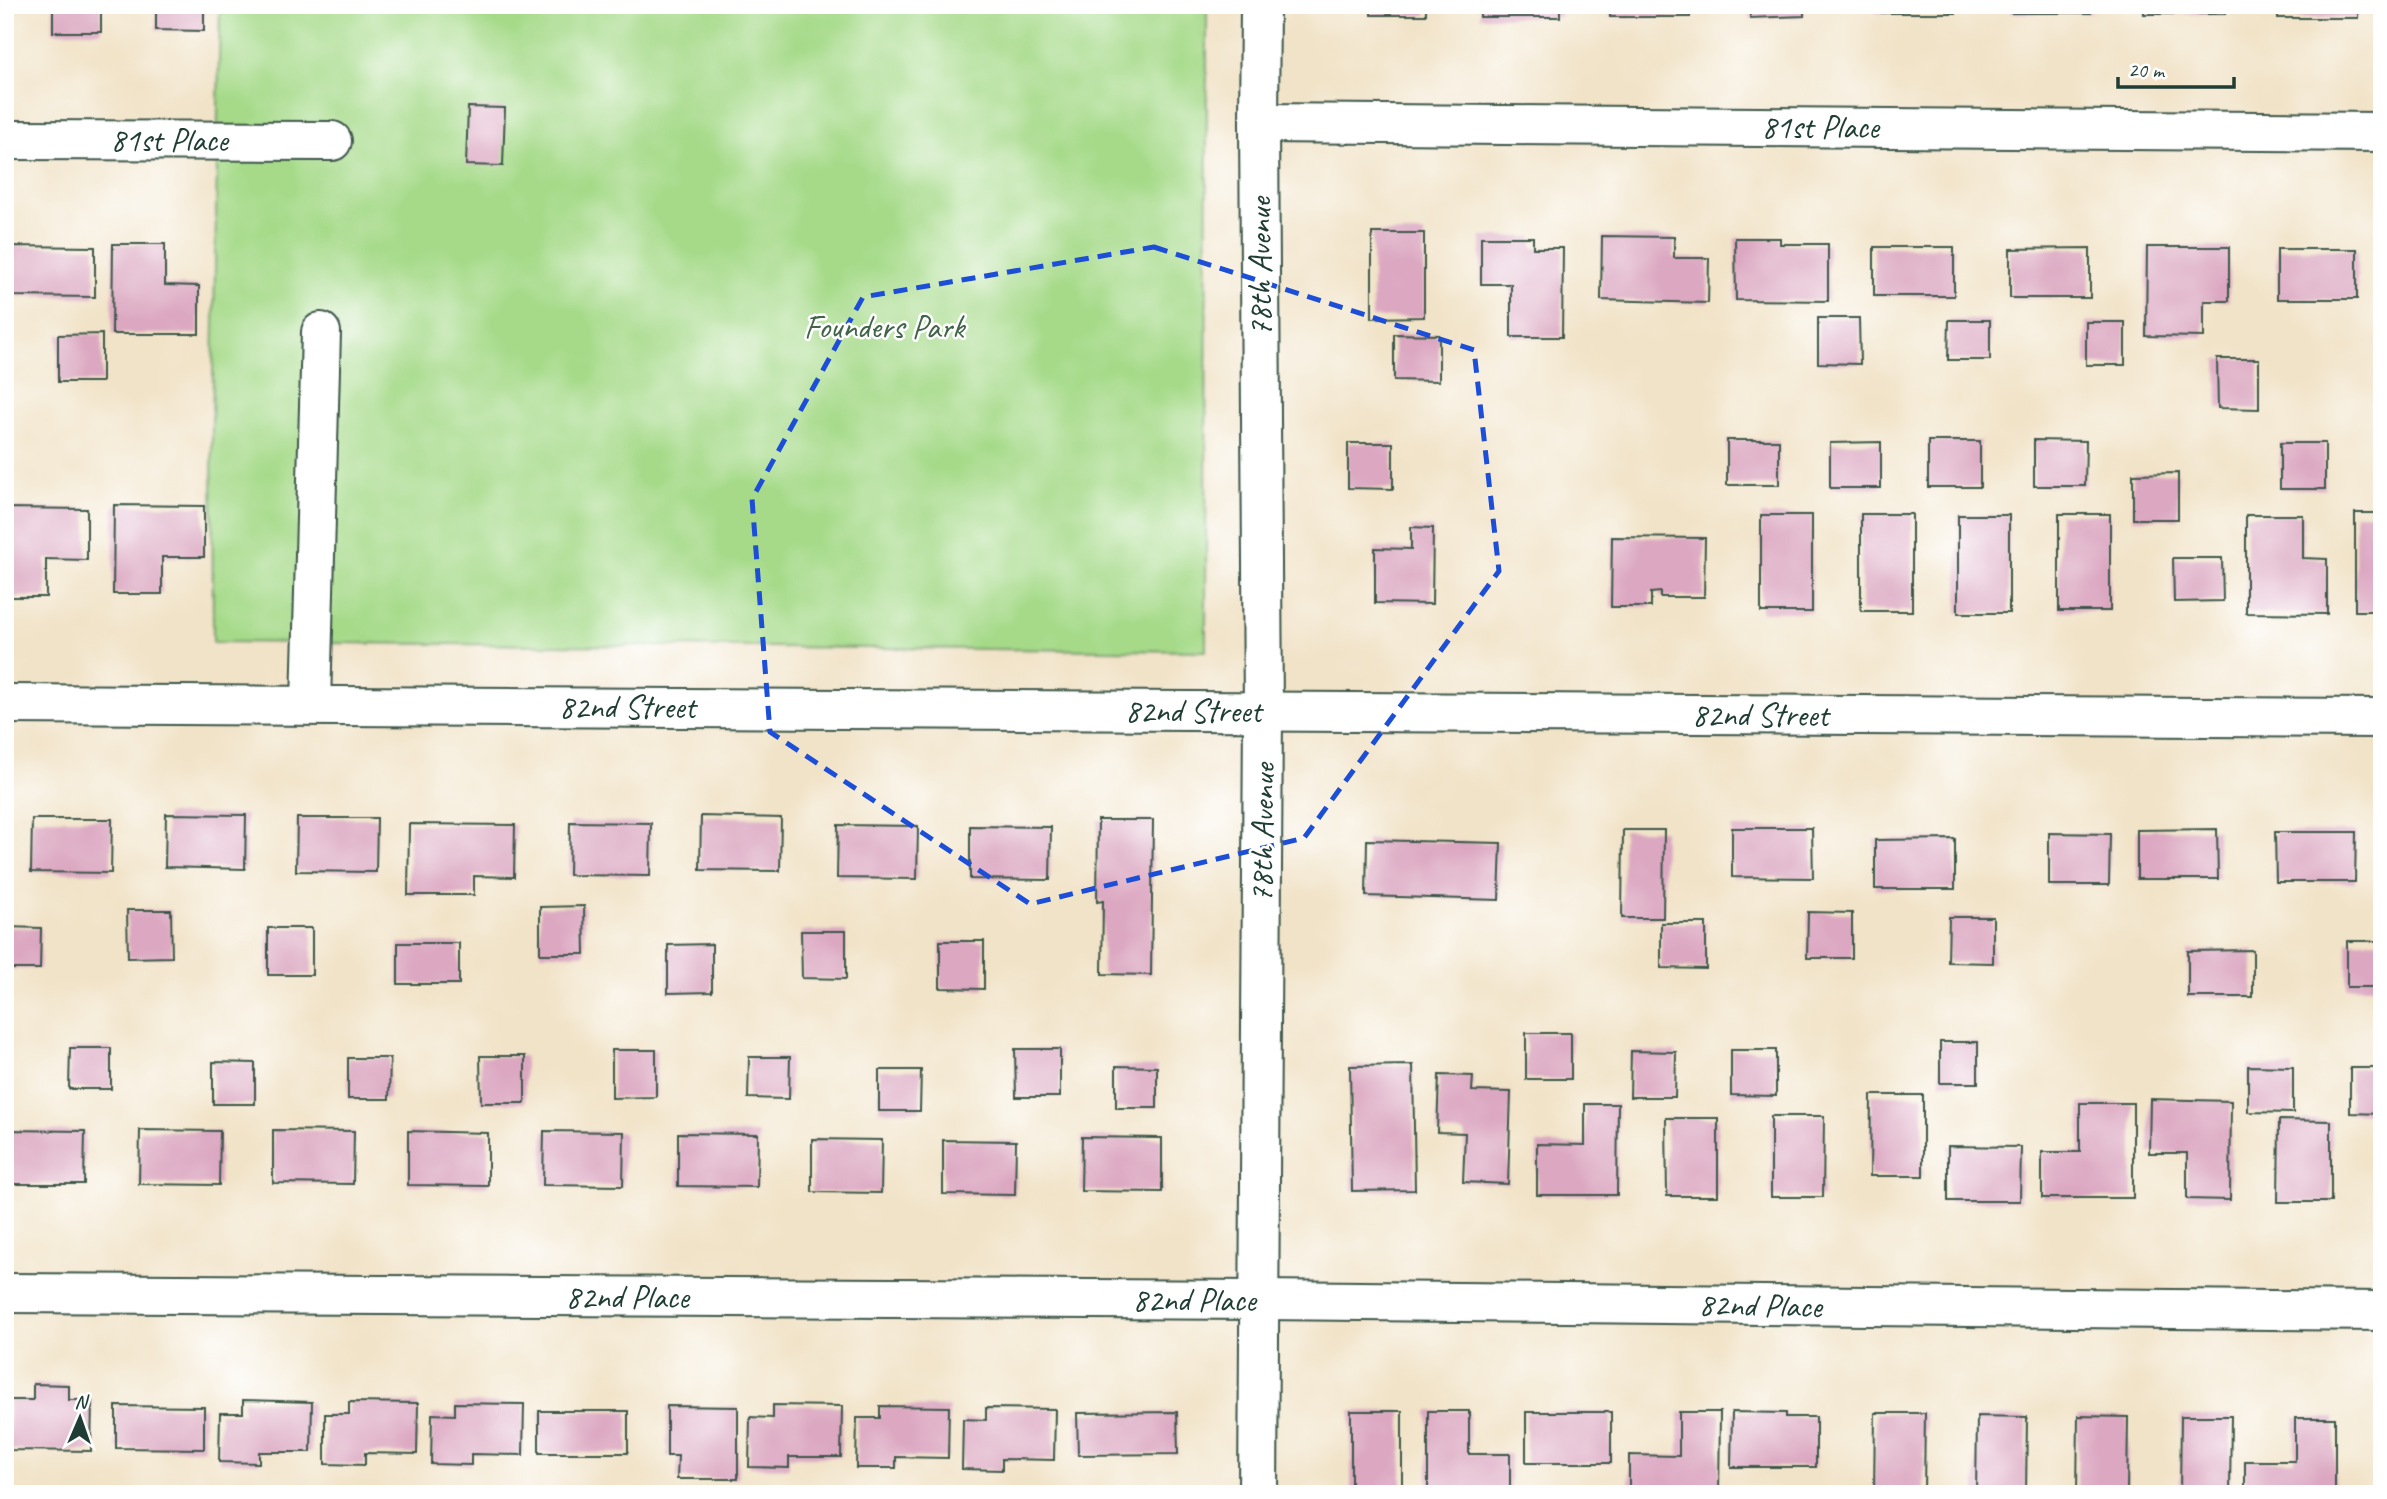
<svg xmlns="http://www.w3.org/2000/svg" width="2387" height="1499" viewBox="0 0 2387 1499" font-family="Caveat,sans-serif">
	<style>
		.green { fill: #a6da89; stroke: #628c5e; stroke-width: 2 }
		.building { fill: #dba7c1 }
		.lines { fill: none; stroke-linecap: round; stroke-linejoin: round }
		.minor-casing { stroke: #3e564a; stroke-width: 42 }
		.minor { stroke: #fff; stroke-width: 38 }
		.marked { fill: none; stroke: #1d4ed8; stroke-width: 5; stroke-dasharray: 14 9; stroke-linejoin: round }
		.labels { text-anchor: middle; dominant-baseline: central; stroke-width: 5; stroke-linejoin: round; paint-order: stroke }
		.street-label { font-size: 33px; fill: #1f3d34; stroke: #fff }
		.park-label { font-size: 33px; fill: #416449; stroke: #fff }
	</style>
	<rect width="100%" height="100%" fill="#fff"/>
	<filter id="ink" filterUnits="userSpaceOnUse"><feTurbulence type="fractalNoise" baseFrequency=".0143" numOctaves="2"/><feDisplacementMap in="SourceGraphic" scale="14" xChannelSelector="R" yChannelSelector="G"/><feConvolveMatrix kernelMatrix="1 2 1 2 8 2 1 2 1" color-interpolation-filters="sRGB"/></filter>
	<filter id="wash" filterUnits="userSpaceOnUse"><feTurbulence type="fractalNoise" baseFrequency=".00686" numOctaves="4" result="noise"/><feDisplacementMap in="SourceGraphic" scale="28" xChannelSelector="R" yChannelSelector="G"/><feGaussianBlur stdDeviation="1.57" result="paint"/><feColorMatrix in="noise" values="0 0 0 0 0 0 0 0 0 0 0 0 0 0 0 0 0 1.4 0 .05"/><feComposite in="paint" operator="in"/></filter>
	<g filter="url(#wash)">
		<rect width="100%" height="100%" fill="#f1e3c8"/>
		<path class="green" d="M220,5H1207L1206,651L213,642L212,427Z"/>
		<g id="blocks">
			<g class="building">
				<rect x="53" y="5" width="48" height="27"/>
				<path d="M156,5H204V31L156,30Z"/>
				<rect x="1371" y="5" width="55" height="10"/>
				<rect x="1480" y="5" width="80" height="12"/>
				<rect x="1610" y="5" width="80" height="12"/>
				<path d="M1750,5H1804V16L1750,18Z"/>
				<rect x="1876" y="5" width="80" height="8"/>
				<rect x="2011" y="5" width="80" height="8"/>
				<rect x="2144" y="5" width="81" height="9"/>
				<rect x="2278" y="5" width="80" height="13"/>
				<path d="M468,107L505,108L503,166L466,165Z"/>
				<path d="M1372,233H1424V317L1372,318Z"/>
				<path d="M1602,236L1674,237V258H1709L1708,303L1601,300Z"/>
				<path d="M1481,237H1533V248H1563L1562,337H1511V284H1481Z"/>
				<path d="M1735,238H1780V244H1828V301L1736,300Z"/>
				<path d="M113,244H165V285L199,286V334H112Z"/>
				<path d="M9,246L95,247V297L9,296Z"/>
				<rect x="1874" y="247" width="80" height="49"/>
				<path d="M2147,247H2229V301H2204V337L2146,336Z"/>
				<path d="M2090,248V298H2010V249Z"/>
				<rect x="2277" y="249" width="80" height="50"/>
				<path d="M1818,318H1859L1860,364L1818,363Z"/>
				<path d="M1949,320H1990V360H1948Z"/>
				<rect x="2086" y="322" width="39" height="43"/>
				<path d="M102,334V382H58V335Z"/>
				<path d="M1394,334L1439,335V381L1394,380Z"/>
				<path d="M2217,359H2259V409L2218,408Z"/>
				<rect x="1727" y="440" width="52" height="45"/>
				<path d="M2034,440L2086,441L2085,486H2034Z"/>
				<rect x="1928" y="441" width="52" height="46"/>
				<path d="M1881,442V488H1830V443Z"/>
				<path d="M1348,443H1393V489L1348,488Z"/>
				<rect x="2280" y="443" width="45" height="46"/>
				<path d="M2178,473V519H2133V474Z"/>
				<path d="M114,505L204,506V557H162V594H113Z"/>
				<path d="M5,508L87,509V560L46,559V597H5Z"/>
				<rect x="2355" y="513" width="27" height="98"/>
				<rect x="1861" y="514" width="51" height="97"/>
				<rect x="2059" y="514" width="51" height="97"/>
				<rect x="1761" y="515" width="51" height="97"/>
				<rect x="1958" y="515" width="51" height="98"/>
				<path d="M2246,515H2303V558L2327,559V614L2246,613Z"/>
				<path d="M1411,527L1433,528L1432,604L1375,603V548L1411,549Z"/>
				<path d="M1612,537L1705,538L1704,597H1660V592L1651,593V607H1611Z"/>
				<path d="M2173,558H2222L2223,601L2174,602Z"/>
				<path d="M166,814L246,815L245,869L165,867Z"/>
				<path d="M701,816L781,818L780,871L700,870Z"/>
				<path d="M297,818H377L376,872L296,871Z"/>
				<path d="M32,819H112L111,873L31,872Z"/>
				<path d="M1098,820H1153L1151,975L1102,974L1103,901L1097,902Z"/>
				<path d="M570,822L651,823L650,876L569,875Z"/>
				<path d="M409,824L515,825L514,877L474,876V895H408Z"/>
				<path d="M838,825L918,826L917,879L837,878Z"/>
				<path d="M970,826L1051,827L1050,880L970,879Z"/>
				<path d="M1732,828H1812L1813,878L1732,877Z"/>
				<path d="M2217,829L2218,879H2137V830Z"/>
				<path d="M1623,830H1664L1663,918H1622Z"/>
				<path d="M2275,832H2356L2355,882H2276Z"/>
				<path d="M2049,833L2110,834L2109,885H2049Z"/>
				<path d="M1955,839V889H1875V840Z"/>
				<path d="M1367,840L1501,843L1499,900L1366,896Z"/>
				<path d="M584,906L585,954H540V907Z"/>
				<path d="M127,910H171L172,957L128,958Z"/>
				<path d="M1808,912L1852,913V958H1807Z"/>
				<path d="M1949,917H1993V963L1948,962Z"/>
				<path d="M1661,923H1706V969L1661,968Z"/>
				<path d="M5,927L41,928L40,969H5Z"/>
				<rect x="268" y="928" width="44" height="47"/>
				<path d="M801,931H846V979L802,978Z"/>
				<path d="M940,941H984V989L940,988Z"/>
				<rect x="2347" y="941" width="35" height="46"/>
				<rect x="398" y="943" width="61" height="41"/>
				<path d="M712,944V992L668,993V945Z"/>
				<path d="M2253,950V997H2188V951Z"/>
				<rect x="1526" y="1033" width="45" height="46"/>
				<rect x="1940" y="1042" width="38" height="41"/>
				<path d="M70,1048H111V1089H69Z"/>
				<path d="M1015,1049H1060V1097H1016Z"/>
				<path d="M612,1050H656V1097L612,1098Z"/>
				<path d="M1731,1050H1776V1096L1731,1095Z"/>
				<path d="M1631,1051L1676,1052L1675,1097H1630Z"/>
				<path d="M480,1056H525V1103H481Z"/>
				<path d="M749,1057H790L789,1099L748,1098Z"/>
				<path d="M348,1058H390L389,1099H348Z"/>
				<path d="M213,1062L255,1063V1104H213Z"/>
				<path d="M1413,1065L1415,1190L1352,1191L1350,1066Z"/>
				<path d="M1116,1066L1157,1067V1108H1116Z"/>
				<path d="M2248,1066L2293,1067V1113L2248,1112Z"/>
				<path d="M2350,1068H2382V1114L2350,1113Z"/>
				<path d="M879,1070H921L920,1111H879Z"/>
				<path d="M1439,1075L1473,1076L1472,1091L1511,1092L1508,1184L1463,1182L1465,1133L1437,1132Z"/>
				<path d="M1871,1095H1923V1176H1870Z"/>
				<path d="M2150,1099L2231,1101L2230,1200L2187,1199V1153H2149Z"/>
				<path d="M2080,1103H2133V1198H2042V1152H2080Z"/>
				<path d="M1585,1104H1618L1617,1195H1537V1144L1585,1145Z"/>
				<path d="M1771,1116H1824L1823,1197H1771Z"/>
				<path d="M1666,1118H1718V1196H1667Z"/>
				<path d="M2279,1120L2331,1121V1202H2278Z"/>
				<path d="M5,1130L85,1131L84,1184H5Z"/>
				<path d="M140,1130L220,1131L219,1185L139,1184Z"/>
				<path d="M273,1130L354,1131L353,1184L273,1183Z"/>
				<path d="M408,1131L488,1133V1186L408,1185Z"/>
				<path d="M544,1131L624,1132L623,1186L543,1185Z"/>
				<path d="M678,1133L758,1134L757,1187L678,1186Z"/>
				<path d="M1082,1137L1162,1138V1192L1081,1191Z"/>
				<path d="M812,1139L882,1140L881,1193L812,1192Z"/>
				<path d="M943,1140L1016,1141L1015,1195L943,1194Z"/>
				<path d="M1948,1146L2021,1147L2020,1201H1948Z"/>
				<path d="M33,1384L69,1385V1400H92L91,1451L9,1450V1400H33Z"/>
				<path d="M243,1400L312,1402L311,1452H259V1463L219,1462L220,1413H243Z"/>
				<path d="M349,1402L418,1403L417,1454L365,1453V1465L325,1464V1414H349Z"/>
				<path d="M455,1403L524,1404L523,1455L471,1454V1465L431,1464L432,1414L455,1415Z"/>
				<path d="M773,1405L842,1406L841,1457H789V1468L749,1467L750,1417L773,1418Z"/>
				<path d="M116,1406L204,1407V1449L116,1448Z"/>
				<path d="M667,1406L738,1407V1479H677L678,1456H667Z"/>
				<path d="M880,1406L949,1407L948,1458L896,1457V1468H856L857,1418H880Z"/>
				<path d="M986,1408L1055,1409L1054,1460L1002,1459V1470L962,1469L963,1419L986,1420Z"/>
				<rect x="539" y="1411" width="89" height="42"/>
				<rect x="1351" y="1411" width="51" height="83"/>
				<path d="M1428,1411H1469V1454H1510V1494H1428Z"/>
				<path d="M1177,1412L1178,1454L1078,1455L1077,1413Z"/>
				<rect x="1526" y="1412" width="85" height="51"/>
				<path d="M1679,1412H1720L1719,1494H1629V1455L1679,1456Z"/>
				<path d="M1732,1412L1786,1413V1417H1816V1467H1731Z"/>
				<path d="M1875,1413H1925L1924,1494H1874Z"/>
				<path d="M1977,1416L2027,1417L2026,1494H1976Z"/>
				<path d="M2078,1416L2128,1417L2127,1494H2077Z"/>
				<path d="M2181,1416H2231L2230,1494H2180Z"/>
				<path d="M2295,1418H2335V1494H2245V1461H2295Z"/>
			</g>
		</g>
	</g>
	<g filter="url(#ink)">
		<use href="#blocks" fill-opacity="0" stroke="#3e564a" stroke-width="2"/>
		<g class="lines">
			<defs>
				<g id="minor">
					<path d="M1259,123L2382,132"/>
					<path d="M5,140L332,141"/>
					<path d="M5,704L2382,718"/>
					<path d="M311,704L321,332"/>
					<path d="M5,1293L1258,1300L2382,1311"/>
					<path d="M1258,1494L1263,712L1259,123L1260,5"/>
				</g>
			</defs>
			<use href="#minor" class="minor-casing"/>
			<use href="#minor" class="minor"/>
		</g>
	</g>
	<path class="marked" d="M1154,247L1474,350L1499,571L1304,838L1030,904L770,732L752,499L863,297Z"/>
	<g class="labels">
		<g class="street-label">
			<text x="1820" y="127">81st Place</text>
			<text x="169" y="140">81st Place</text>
			<text transform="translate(1260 267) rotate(-90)">78th Avenue</text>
			<text x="627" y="707">82nd Street</text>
			<text x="1193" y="711">82nd Street</text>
			<text x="1760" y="715">82nd Street</text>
			<text transform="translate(1262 833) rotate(-89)">78th Avenue</text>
			<text x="627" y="1297">82nd Place</text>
			<text x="1194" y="1300">82nd Place</text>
			<text transform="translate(1760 1305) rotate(1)">82nd Place</text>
		</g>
		<g class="park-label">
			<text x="884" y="327">Founders Park</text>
		</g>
	</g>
	<rect width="2387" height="1499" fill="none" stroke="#fff" stroke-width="28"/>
	<g transform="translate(80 1418) rotate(2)" stroke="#ffffff" stroke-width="5" paint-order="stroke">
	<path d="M0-5L12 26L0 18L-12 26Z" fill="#1f3d34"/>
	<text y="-10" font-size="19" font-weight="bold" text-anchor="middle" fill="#1f3d34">N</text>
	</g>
	<path d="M2118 77v10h116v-10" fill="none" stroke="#1f3d34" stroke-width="3.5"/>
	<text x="2128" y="77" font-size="21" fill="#1f3d34" stroke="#ffffff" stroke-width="5" paint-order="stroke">20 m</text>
</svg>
